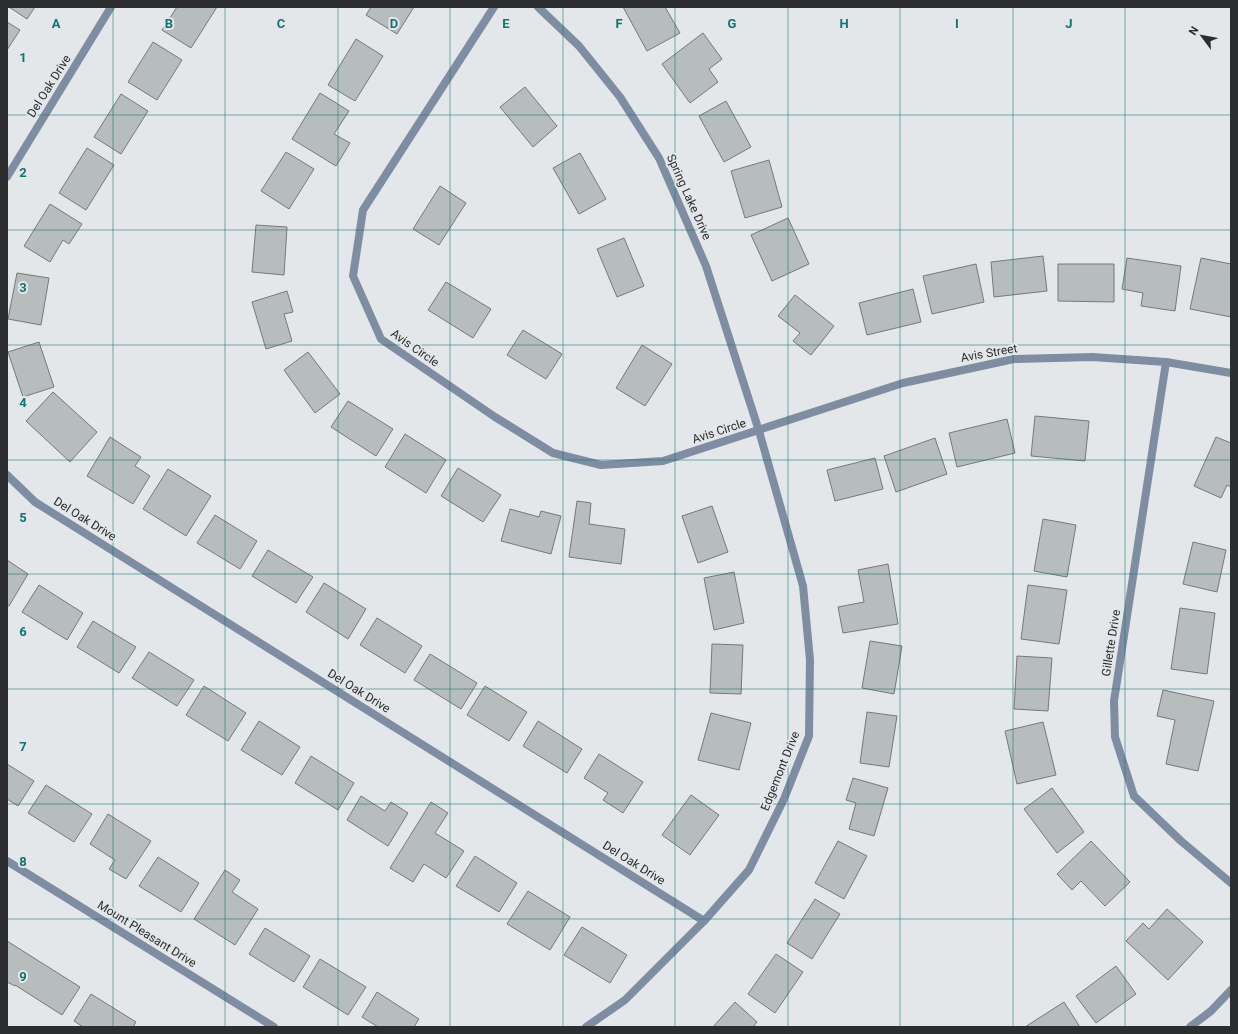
<svg xmlns="http://www.w3.org/2000/svg" width="1238" height="1034" viewBox="0 0 1238 1034" font-family="Roboto,sans-serif">
	<style>
		.building { fill: #b7bcbc; stroke: #757979 }
		.lines { fill: none; stroke-linecap: round; stroke-linejoin: round }
		.street { stroke: #7e8da1; stroke-width: 8 }
		.grid { fill: none; stroke: #0f766e; stroke-width: 1; stroke-opacity: 0.55 }
		.labels { text-anchor: middle; dominant-baseline: central; stroke-width: 4; stroke-linejoin: round; paint-order: stroke }
		.street-label { font-size: 12px; fill: #2b2d2e; stroke: #e3e7e9 }
		.grid-label { font-size: 13px; text-anchor: middle; font-weight: bold; fill: #0f766e; stroke: #e3e7e9; stroke-width: 4; stroke-linejoin: round; paint-order: stroke }
	</style>
	<rect width="100%" height="100%" fill="#e3e7e9"/>
	<g class="building">
		<path d="M9,7H35L27,19Z"/>
		<path d="M177,7H217L191,48L162,30Z"/>
		<path d="M371,7H414L397,34L366,15Z"/>
		<path d="M623,7H665L680,33L647,51Z"/>
		<path d="M7,22L20,30L7,50Z"/>
		<path d="M703,33L722,59L709,69L718,82L690,103L662,64Z"/>
		<path d="M356,39L383,56L355,101L328,85Z"/>
		<path d="M153,42L182,60L157,100L128,82Z"/>
		<path d="M525,87L557,126L533,147L500,107Z"/>
		<path d="M320,93L349,111L334,134L350,143L336,166L292,139Z"/>
		<path d="M121,94L148,111L121,154L94,137Z"/>
		<path d="M726,101L751,147L724,162L699,116Z"/>
		<path d="M87,148L114,165L86,210L59,193Z"/>
		<path d="M286,152L314,169L289,209L261,191Z"/>
		<path d="M580,153L606,199L579,214L553,168Z"/>
		<path d="M769,160L782,207L745,218L731,171Z"/>
		<path d="M440,186L466,203L439,245L413,229Z"/>
		<path d="M50,204L82,224L69,244L63,240L50,262L24,246Z"/>
		<path d="M788,218L809,264L772,281L751,235Z"/>
		<path d="M256,225L287,227L284,275L252,272Z"/>
		<path d="M624,238L644,286L617,297L597,249Z"/>
		<path d="M1043,256L1047,291L994,297L991,262Z"/>
		<path d="M1127,258L1181,266L1175,311L1141,306L1143,293L1122,289Z"/>
		<path d="M1201,258L1231,264V317L1190,309Z"/>
		<path d="M976,264L984,302L932,314L923,276Z"/>
		<path d="M1058,264H1114V302L1058,301Z"/>
		<path d="M17,273L49,278L41,325L8,319Z"/>
		<path d="M446,282L491,309L473,338L428,310Z"/>
		<path d="M913,289L921,322L867,335L859,303Z"/>
		<path d="M287,291L293,312L284,314L292,341L266,349L252,302Z"/>
		<path d="M795,295L834,326L811,355L793,341L800,333L778,316Z"/>
		<path d="M523,330L562,354L546,379L507,355Z"/>
		<path d="M39,342L54,387L23,397L8,352Z"/>
		<path d="M642,345L672,364L645,406L616,388Z"/>
		<path d="M308,352L340,394L315,413L284,370Z"/>
		<path d="M53,392L97,432L70,462L26,421Z"/>
		<path d="M348,401L393,429L376,456L331,427Z"/>
		<path d="M1035,416L1089,421L1085,461L1031,456Z"/>
		<path d="M1007,419L1015,453L957,467L949,433Z"/>
		<path d="M405,434L446,460L426,493L385,467Z"/>
		<path d="M110,437L141,457L135,466L150,476L133,504L87,476Z"/>
		<path d="M1216,437L1231,443V487L1227,485L1221,498L1194,486Z"/>
		<path d="M935,438L947,474L896,492L884,456Z"/>
		<path d="M875,458L883,489L835,501L827,470Z"/>
		<path d="M458,468L501,495L483,522L441,496Z"/>
		<path d="M168,469L211,496L186,536L143,509Z"/>
		<path d="M577,501L591,503L589,524L625,529L621,564L569,557Z"/>
		<path d="M712,506L728,552L698,563L682,516Z"/>
		<path d="M510,509L539,517L541,511L561,516L551,554L501,541Z"/>
		<path d="M215,515L257,541L240,569L197,543Z"/>
		<path d="M1043,519L1076,525L1067,577L1034,571Z"/>
		<path d="M1193,542L1226,550L1217,592L1183,584Z"/>
		<path d="M268,550L313,577L296,603L252,576Z"/>
		<path d="M7,560L28,574L9,606L7,605Z"/>
		<path d="M888,564L898,624L843,633L838,607L864,602L858,570Z"/>
		<path d="M734,572L744,623L714,630L704,578Z"/>
		<path d="M324,583L366,609L348,639L306,612Z"/>
		<path d="M39,585L83,613L67,640L22,612Z"/>
		<path d="M1028,585L1067,590L1059,644L1021,639Z"/>
		<path d="M1180,608L1215,613L1207,674L1171,669Z"/>
		<path d="M377,618L422,646L405,673L360,645Z"/>
		<path d="M93,621L136,647L119,673L77,647Z"/>
		<path d="M870,641L902,646L894,694L862,688Z"/>
		<path d="M712,644L743,645L741,694L710,693Z"/>
		<path d="M149,652L194,680L177,706L132,678Z"/>
		<path d="M430,654L477,683L461,709L414,680Z"/>
		<path d="M1017,656L1052,658L1048,711L1014,709Z"/>
		<path d="M204,686L246,713L228,741L186,715Z"/>
		<path d="M485,686L527,712L509,741L467,715Z"/>
		<path d="M1163,690L1214,701L1198,771L1166,764L1175,720L1157,716Z"/>
		<path d="M867,712L897,716L889,767L860,763Z"/>
		<path d="M711,713L751,723L739,770L698,760Z"/>
		<path d="M259,721L300,747L282,775L241,750Z"/>
		<path d="M538,721L582,749L567,773L523,746Z"/>
		<path d="M1043,722L1056,775L1017,784L1005,731Z"/>
		<path d="M599,754L643,782L623,813L603,800L608,793L584,778Z"/>
		<path d="M311,756L354,783L338,810L295,783Z"/>
		<path d="M7,764L34,781L18,806L7,799Z"/>
		<path d="M853,778L888,788L874,836L849,829L856,803L846,800Z"/>
		<path d="M46,785L92,814L74,842L28,813Z"/>
		<path d="M1052,788L1084,832L1057,853L1024,809Z"/>
		<path d="M691,795L719,815L690,855L662,835Z"/>
		<path d="M361,796L385,811L391,802L408,813L388,846L347,820Z"/>
		<path d="M431,802L448,813L435,833L464,851L446,878L424,864L413,882L390,868Z"/>
		<path d="M108,814L151,841L126,879L109,869L115,860L90,844Z"/>
		<path d="M838,841L867,856L844,899L815,883Z"/>
		<path d="M1091,841L1130,882L1105,906L1081,881L1072,890L1057,874Z"/>
		<path d="M475,856L517,883L499,912L456,886Z"/>
		<path d="M158,857L199,883L181,912L139,886Z"/>
		<path d="M225,870L240,880L232,892L258,909L235,945L194,919Z"/>
		<path d="M528,891L570,917L550,950L507,924Z"/>
		<path d="M815,899L840,914L812,959L787,943Z"/>
		<path d="M1167,909L1203,942L1168,980L1126,941L1143,923L1149,929Z"/>
		<path d="M582,927L627,955L610,983L564,955Z"/>
		<path d="M265,928L310,956L294,982L249,954Z"/>
		<path d="M7,941L80,987L62,1015L15,985V986L7,982Z"/>
		<path d="M776,954L803,972L775,1013L748,994Z"/>
		<path d="M320,959L366,987L348,1015L303,987Z"/>
		<path d="M1116,966L1136,994L1096,1023L1076,996Z"/>
		<path d="M377,992L419,1019L414,1027H378L362,1017Z"/>
		<path d="M91,994L136,1022L133,1027H83L74,1021Z"/>
		<path d="M735,1002L757,1022L753,1027H713Z"/>
		<path d="M1064,1002L1080,1027H1025Z"/>
	</g>
	<g class="lines">
		<g class="street">
			<path d="M494,7L363,210L353,276L381,339L495,417L553,453L601,465L663,461L903,383L1014,359L1092,357L1166,362L1231,373"/>
			<path d="M538,7L579,46L620,97L659,158L706,266L759,431L803,586L810,660L809,736L784,799L749,870L704,921L625,1000L586,1027"/>
			<path d="M7,177L111,7"/>
			<path d="M1166,362L1114,701L1115,737L1134,796L1181,841L1231,883"/>
			<path d="M7,475L35,502L704,921"/>
			<path d="M7,861L274,1027"/>
			<path d="M1190,1027L1211,1011L1231,990"/>
		</g>
	</g>
	<path class="grid" d="M113,7V1027M225,7V1027M338,7V1027M450,7V1027M563,7V1027M675,7V1027M788,7V1027M900,7V1027M1013,7V1027M1125,7V1027M7,115H1231M7,230H1231M7,345H1231M7,460H1231M7,574H1231M7,689H1231M7,804H1231M7,919H1231"/>
	<g class="labels">
		<g class="street-label">
			<text transform="translate(49 86) rotate(-58)">Del Oak Drive</text>
			<text transform="translate(689 197) rotate(66)">Spring Lake Drive</text>
			<text transform="translate(415 348) rotate(35)">Avis Circle</text>
			<text transform="translate(989 353) rotate(-10)">Avis Street</text>
			<text transform="translate(719 431) rotate(-18)">Avis Circle</text>
			<text transform="translate(85 519) rotate(32)">Del Oak Drive</text>
			<text transform="translate(1111 643) rotate(-81)">Gillette Drive</text>
			<text transform="translate(359 691) rotate(32)">Del Oak Drive</text>
			<text transform="translate(780 771) rotate(-68)">Edgemont Drive</text>
			<text transform="translate(634 863) rotate(32)">Del Oak Drive</text>
			<text transform="translate(147 934) rotate(32)">Mount Pleasant Drive</text>
		</g>
	</g>
	<g class="grid-label">
		<text x="56" y="28">A</text>
		<text x="169" y="28">B</text>
		<text x="281" y="28">C</text>
		<text x="394" y="28">D</text>
		<text x="506" y="28">E</text>
		<text x="619" y="28">F</text>
		<text x="732" y="28">G</text>
		<text x="844" y="28">H</text>
		<text x="957" y="28">I</text>
		<text x="1069" y="28">J</text>
		<text x="23" y="62">1</text>
		<text x="23" y="177">2</text>
		<text x="23" y="292">3</text>
		<text x="23" y="407">4</text>
		<text x="23" y="522">5</text>
		<text x="23" y="636">6</text>
		<text x="23" y="751">7</text>
		<text x="23" y="866">8</text>
		<text x="23" y="981">9</text>
	</g>
	<rect width="1238" height="1034" fill="none" stroke="#2b2d2e" stroke-width="16"/>
	<g transform="translate(1202 36) rotate(302)" stroke="#e3e7e9" stroke-width="3" paint-order="stroke">
	<path d="M0-3L7 15L0 10L-7 15Z" fill="#2b2d2e"/>
	<text y="-6" font-size="11" font-weight="bold" text-anchor="middle" fill="#2b2d2e">N</text>
	</g>
</svg>
